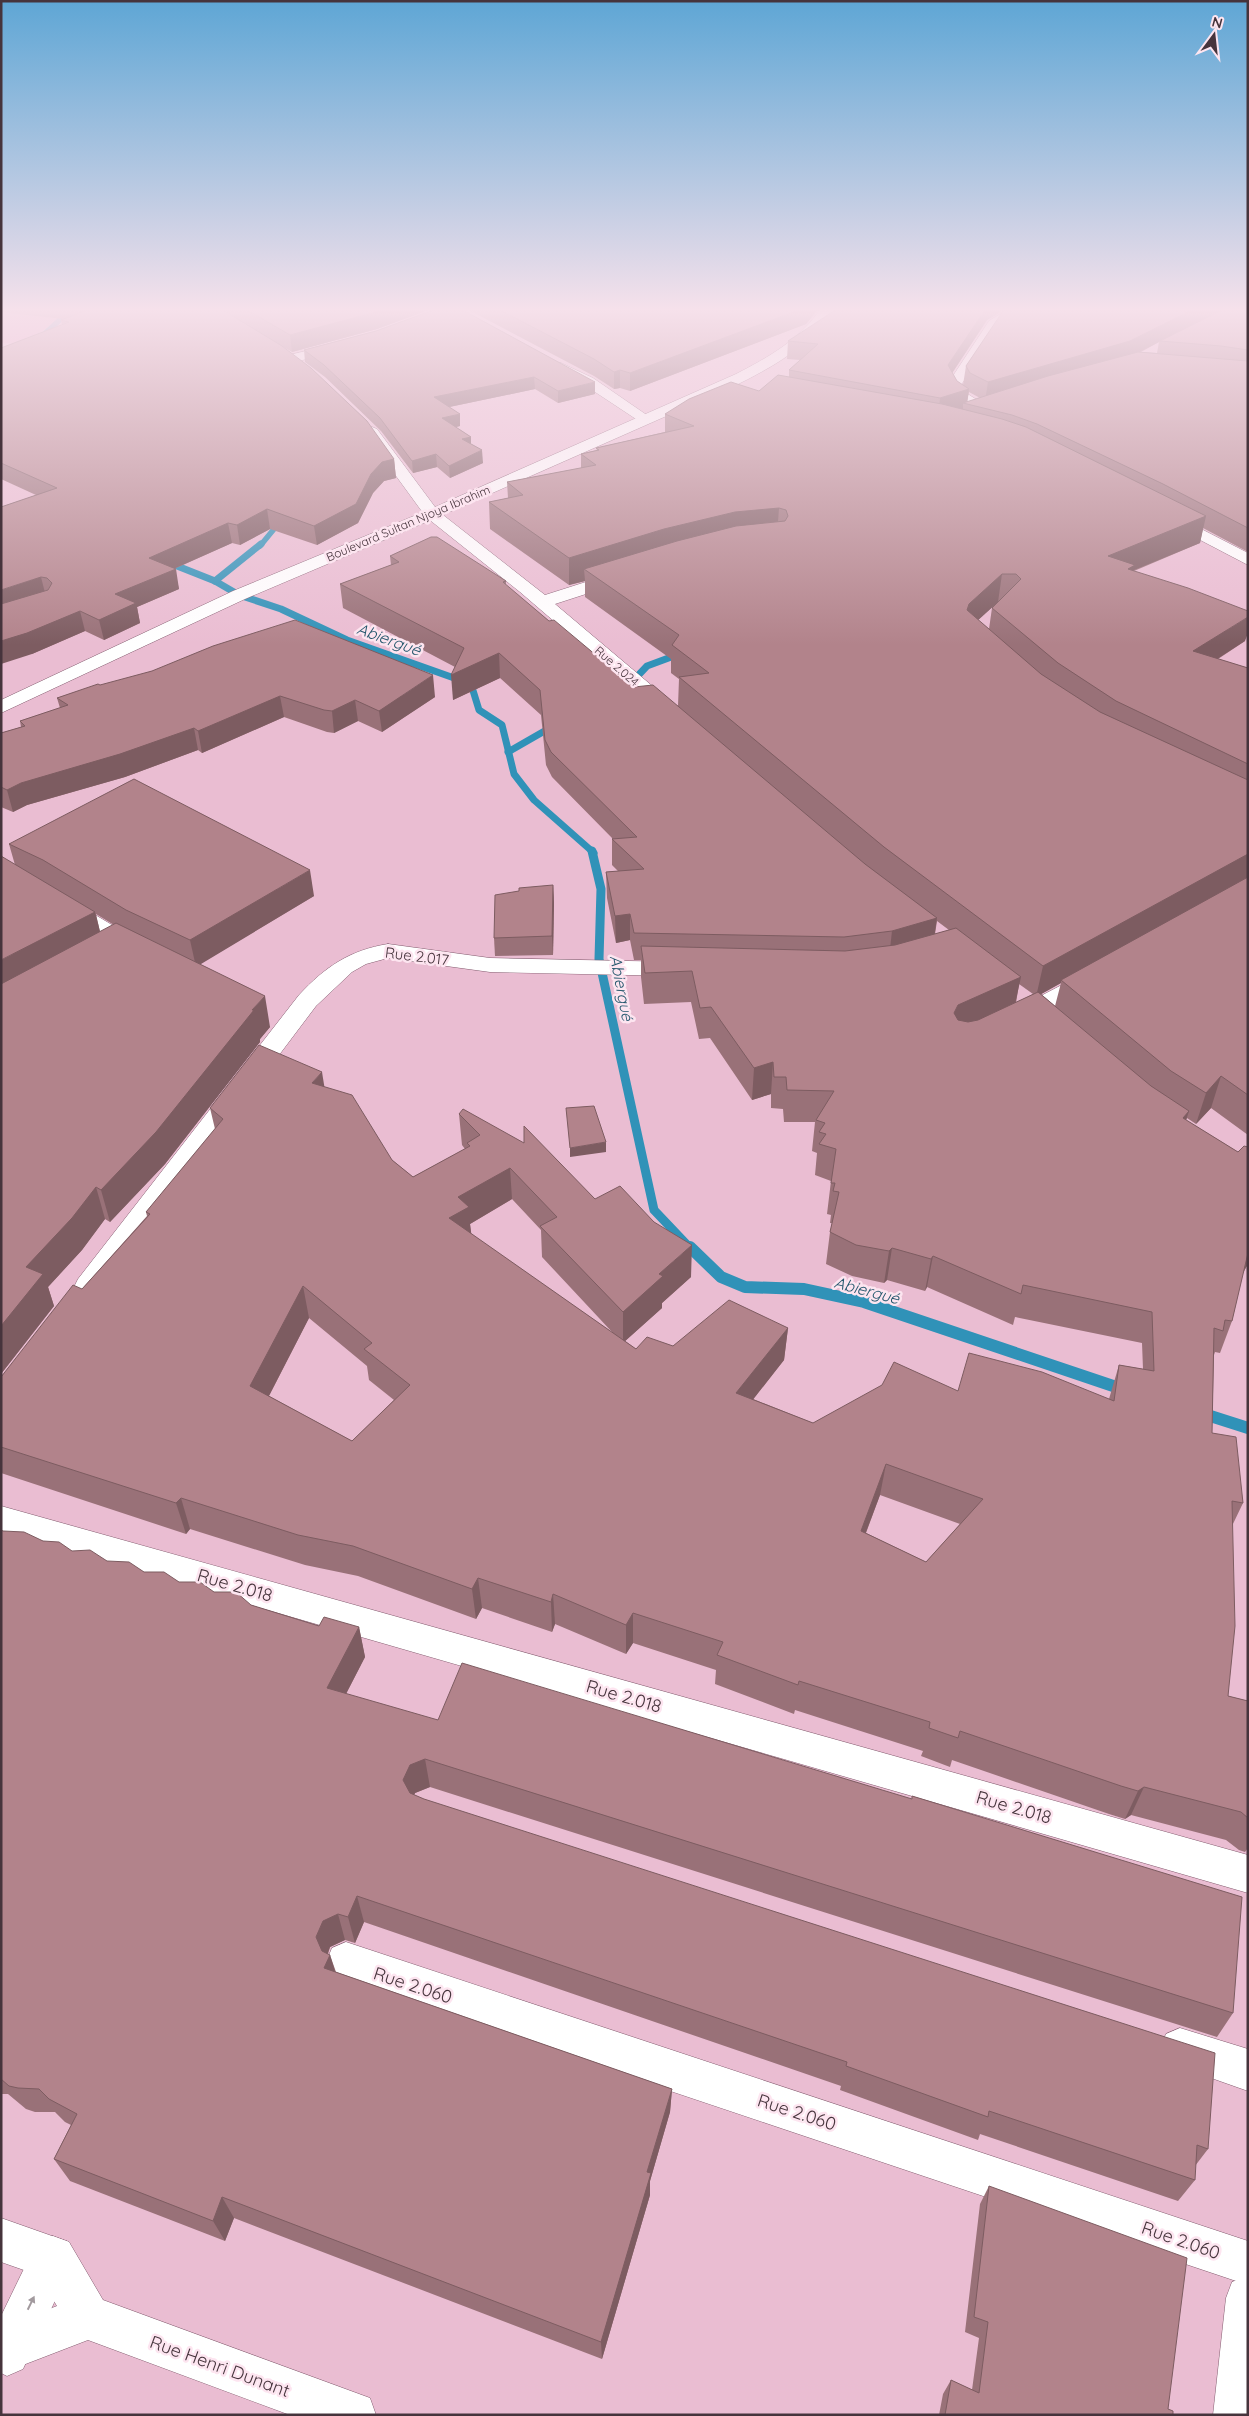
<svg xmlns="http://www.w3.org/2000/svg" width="1249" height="2416" viewBox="0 0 1249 2416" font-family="Quicksand,sans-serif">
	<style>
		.green { fill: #e69dc1 }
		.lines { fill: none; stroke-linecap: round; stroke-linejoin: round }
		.stream-far3 { stroke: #3092b8; stroke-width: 5.5 }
		.stream-far2 { stroke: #3092b8; stroke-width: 7 }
		.stream-far1 { stroke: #3092b8; stroke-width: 9 }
		.stream { stroke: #3092b8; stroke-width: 12 }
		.minor-casing { stroke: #835c6f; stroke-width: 1 }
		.tertiary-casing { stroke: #835c6f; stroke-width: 1 }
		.secondary-casing { stroke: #835c6f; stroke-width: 1 }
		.minor { fill: #fff; fill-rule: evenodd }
		.tertiary { fill: #fff; fill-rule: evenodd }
		.secondary { fill: #fff; fill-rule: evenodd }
		.wall { fill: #997178; fill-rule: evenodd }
		.shaded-wall { fill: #7d5c61 }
		.building { fill: #b2838b; stroke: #7d5c61; fill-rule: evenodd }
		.oneway { fill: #a29a9e }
		.labels { text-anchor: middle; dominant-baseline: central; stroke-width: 5; stroke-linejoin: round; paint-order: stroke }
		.far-street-label { font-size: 12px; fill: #46343c; stroke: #fde5f0 }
		.street-label { font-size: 15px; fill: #46343c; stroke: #fde5f0 }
		.water-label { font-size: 16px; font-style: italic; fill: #23566c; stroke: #fde5f0 }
		.near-street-label { font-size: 18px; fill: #46343c; stroke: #fde5f0 }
	</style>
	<rect width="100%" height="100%" fill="#eabdd2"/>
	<path class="green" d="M1,307H71L44,330L22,344L1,343Z"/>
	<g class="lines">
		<g class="stream-far3">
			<path d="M40,338L74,307"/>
			<path d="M260,546L274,529L277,519"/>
		</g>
		<g class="stream-far2">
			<path d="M167,562L215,581L239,595L281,609L347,640L471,684L479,710L502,725L514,774L534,800L594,853"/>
			<path d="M215,581L261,544"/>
			<path d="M630,684L647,666L682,653"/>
			<path d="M508,752L555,725"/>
		</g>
		<path class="stream-far1" d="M592,851L601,889L599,959L654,1210L691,1249"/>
		<g class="stream">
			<path d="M690,1247L721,1277L745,1287L804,1289L864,1302L1125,1390"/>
			<path d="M1201,1413L1248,1428"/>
		</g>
		<defs>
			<g id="minor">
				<path d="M1012,307H1028L999,327L961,385L966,393L990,408L983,412C967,408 955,399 947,385L989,321Z"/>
				<path d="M340,343L345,344L347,347L345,350L290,363L283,359L285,356Z"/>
				<path d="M561,363L593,378L654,420L647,424L642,423L583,384L556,370L554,367L556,364Z"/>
				<path d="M372,427L377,429L438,511L545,595L614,573H626L629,577L626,581L555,604L676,706L679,710L676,714L669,716L662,714L520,592L426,517L364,432Z"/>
				<path d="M1,865L50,888L144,944L148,949L144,954L136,956L128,954L34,898L1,881Z"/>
				<path d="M388,944L490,958L677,962L685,964L689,969L685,974L677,976L490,972L388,958L366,964L352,972L316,1006L98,1295L88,1298L78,1295L74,1287L78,1279L299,995C325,967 350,950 388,944Z"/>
				<path d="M1089,973L1097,975L1101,980L1097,985L1026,1023L1017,1026L1008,1023L1005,1018L1008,1013L1081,975Z"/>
				<path d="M1,1506L1248,1855V1893L1,1533Z"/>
				<path d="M346,1942L1248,2241V2285L346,1982L332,1976L326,1962L332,1948Z"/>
				<path d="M1180,2028L1248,2049V2091L1166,2062L1160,2048L1166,2034Z"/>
				<path d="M53,2236L69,2242L75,2258L23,2369L7,2376L1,2373V2316L37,2242Z"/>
			</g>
			<g id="tertiary">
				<path d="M822,307H835C810,347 773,367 732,387L438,517L245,599L1,713V700L233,591L426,511L736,374C769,357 801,339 822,307Z"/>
				<path d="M1168,512L1248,553V565L1162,520L1160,517L1162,514Z"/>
				<path d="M1248,2276V2415H1213L1226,2298L1232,2282Z"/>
			</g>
			<path id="secondary" d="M1,2218L69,2242L103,2300L370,2398L376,2415H290L88,2340L10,2370L1,2367V2321L10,2324L57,2306L38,2275L1,2262Z"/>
		</defs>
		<use href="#minor" class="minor-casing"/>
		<use href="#tertiary" class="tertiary-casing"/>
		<use href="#secondary" class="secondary-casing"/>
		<use href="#minor" class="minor"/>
		<use href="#tertiary" class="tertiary"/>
		<use href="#secondary" class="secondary"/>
	</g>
	<g class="wall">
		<path d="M1,307H457L595,394L558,403L535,389L449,407L460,426L456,427L471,437V444L483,463L450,478L437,467L413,473L381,431L325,377L305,362L304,350L376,331L439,308L431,309L377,329L292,352L256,331L394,459L396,478L384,481L373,493L358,523L317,545L270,529L240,545L232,543L174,569L179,589L137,607L140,623L104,640L85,631L32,654L36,495L1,479V348L62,325L61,320L63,319L1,312Z"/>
		<path d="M463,307H820L806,324L630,391L620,388L614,389L594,376Z"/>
		<path d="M1248,307V552L1203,528L1200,543L1134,571L1245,641L1218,659L1248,668V1135L1211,1108L1196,1124L1187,1118L1186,1120L1238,1152L1248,1147V1264L1243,1273L1232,1321L1220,1353L1215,1352L1214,1355L1212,1433L1243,1503L1232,1526L1228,1696L1248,1701V1848L1245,1852L1239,1850L1226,1840L1131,1815L1125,1819L1109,1814L952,1760L950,1767L921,1756L923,1751L795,1710L794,1714L715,1684L716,1670L633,1643L626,1654L555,1624L552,1632L482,1608L476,1619L358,1576L305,1565L190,1529L186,1534L1,1473V1377L82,1289L147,1216L146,1212L215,1129L210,1108L324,1087L392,1160L413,1177L465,1149L462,1145L459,1114L595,1199L691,1277L662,1303V1308L625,1341L636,1349L673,1346L788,1328L784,1360L753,1399L813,1423L958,1391L1109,1399L1119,1365L1143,1369L1142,1343L1015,1317L1013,1325L927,1287L925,1291L887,1280L884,1283L852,1276L826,1264L830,1232L832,1223H830L831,1215L827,1214L831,1181L815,1175L817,1153L812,1151L815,1122H784L783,1109L771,1108V1094L752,1100L710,1038L699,1039L691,1002L644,1004L641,977V960H634L630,940L616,943L607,898L606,872L618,871L612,865V838L552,777L546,765L541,715L500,678L453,700L455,667L343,608L340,584L391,565L390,556L506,581V585L549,621L634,687L678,706L679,679L671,673V659L585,597V581L569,585L490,529L489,502L508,498L507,482L581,468V454L597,450L596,448L665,432V414L759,391L789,377V370L800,360L787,359L788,341L844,308ZM1005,309L966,366L963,385L957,381L952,373L987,320ZM1159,342L1157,353L1141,352ZM969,392L980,398L967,402ZM998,602L992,608L989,629L978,620ZM937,921L949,930L935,934ZM1061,983L1055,1006L1041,994ZM1019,984L1033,994L1016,1003ZM512,1199L541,1230L542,1257L613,1333L471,1234L470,1224ZM309,1318L367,1366L369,1380L394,1400L352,1441L269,1396ZM880,1495L960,1524L926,1562L866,1533Z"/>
		<path d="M100,685L435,697L382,732L358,721L334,733L327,732L284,717L202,753L198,750L125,777L27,805L13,812L1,807V733L21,727L20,721L60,708L57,698Z"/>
		<path d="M9,844L314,896L200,964L270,1027L260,1039V1042L165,1164L110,1222L105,1219L82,1250L48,1287L54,1306L1,1374L15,865ZM96,914L114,925L100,932Z"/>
		<path d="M553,885L554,903L553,955L495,956L494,938Z"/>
		<path d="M1,1530L3,1531L43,1541L72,1551L144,1572L214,1592L251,1605L319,1626L359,1627L365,1657L346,1694L1233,2013L1217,2037L430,1787L415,1793L414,1795L1208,2149L1195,2166V2180L1178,2201L980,2134L978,2140L840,2090L841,2086L364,1922L355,1943L345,1940L330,1947L328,1954L330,1955L336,1972L672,2089L670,2112L650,2181V2195L602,2359L234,2218L225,2241L70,2181L54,2159L71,2125L65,2122L55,2112H35L26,2109L8,2094H1Z"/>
		<path d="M989,2186L1168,2409L1173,2415H939L943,2394L951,2380L972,2390L979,2338L965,2332L980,2204Z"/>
	</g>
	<g class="shaded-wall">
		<path d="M390,307H447L431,309L377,329L292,352L290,335Z"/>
		<path d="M807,307H820L806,324L630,391V373Z"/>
		<path d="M987,307H1009L987,320L945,384L948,365Z"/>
		<path d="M1198,307H1229L1160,341L1159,342L1126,359L985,401L988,382Z"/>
		<path d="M620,370V388L614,389V372Z"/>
		<path d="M534,377L535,389L435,410L434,397Z"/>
		<path d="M595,382V394L558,403V391Z"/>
		<path d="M969,389L967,404L963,403V409L938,417L940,398Z"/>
		<path d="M460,414V426L443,430L442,418Z"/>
		<path d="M471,437V449L462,439Z"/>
		<path d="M482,450L483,463L450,478L449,466Z"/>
		<path d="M436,454L437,467L413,473L412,461Z"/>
		<path d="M394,459L396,478L384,481L373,493L358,523L317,545L314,526L371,474L382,462Z"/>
		<path d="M779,508L777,535L584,569L585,581L569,585V558L664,529L735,512Z"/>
		<path d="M267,509L270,529L240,545L237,525Z"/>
		<path d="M1206,516L1200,543L1134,570L1129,592L1108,556Z"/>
		<path d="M228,523L232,543L153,578L149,558Z"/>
		<path d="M176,569L179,589L137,607L140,623L104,640L99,620L115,594Z"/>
		<path d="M1002,574L998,602L965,632L967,610L969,604Z"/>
		<path d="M41,577L46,597L1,612V590Z"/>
		<path d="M80,611L85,631L32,654L1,664V641Z"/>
		<path d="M1248,617V633L1245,641L1186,679L1193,651Z"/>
		<path d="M499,653L500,678L453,700L451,675Z"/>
		<path d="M433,675L435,697L382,732L379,711Z"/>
		<path d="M280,696L284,717L202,753L198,731Z"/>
		<path d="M355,700L358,721L334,733L332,711Z"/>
		<path d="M194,728L198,750L125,777L27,805L13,812L7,790L21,783Z"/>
		<path d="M1248,854V883L1061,980V983L1036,997L1043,966Z"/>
		<path d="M310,870L314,896L196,967L190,940Z"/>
		<path d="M553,885L554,903L553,955L552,936Z"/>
		<path d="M95,912L103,943L1,997V960Z"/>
		<path d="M630,914V940L616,943L615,916Z"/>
		<path d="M937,918L933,945L889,958L892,931Z"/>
		<path d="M1021,977L1014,1009L948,1045L954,1013L958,1005Z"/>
		<path d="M265,996L270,1027L260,1039V1042L165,1164L110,1222L101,1190L252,1010Z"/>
		<path d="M773,1062L771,1094L752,1100L754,1068Z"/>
		<path d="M322,1072L327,1103L312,1083Z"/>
		<path d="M1221,1076L1211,1108L1196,1124L1206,1093Z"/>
		<path d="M1189,1111L1179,1142L1183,1118Z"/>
		<path d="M606,1142V1152L570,1157V1148Z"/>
		<path d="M510,1168L512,1199L470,1224L472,1239L449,1218L458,1197Z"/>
		<path d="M96,1187L105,1219L82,1250L48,1287L54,1306L1,1374V1326L26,1267Z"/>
		<path d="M692,1245L691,1277L662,1303V1308L623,1343V1312L659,1274Z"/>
		<path d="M892,1248L887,1280L884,1283L889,1251Z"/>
		<path d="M1248,1253V1264L1235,1286Z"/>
		<path d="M933,1256L927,1287L925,1291L931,1259Z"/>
		<path d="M303,1286L309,1318L258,1417L250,1386Z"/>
		<path d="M788,1328L784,1360L734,1424L736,1393Z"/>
		<path d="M886,1464L880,1495L855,1561L861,1531Z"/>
		<path d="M181,1498L190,1529L186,1534L176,1503Z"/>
		<path d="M478,1578L482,1608L476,1619L472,1589Z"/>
		<path d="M553,1594L555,1624L552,1632L551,1602Z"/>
		<path d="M633,1613V1643L626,1654V1625Z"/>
		<path d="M359,1627L365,1657L334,1717L327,1688Z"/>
		<path d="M425,1759L430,1787L415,1793L408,1808L403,1780L410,1765Z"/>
		<path d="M1144,1787L1131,1815L1125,1819L1138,1791Z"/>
		<path d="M357,1896L364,1922L355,1943L348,1917Z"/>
		<path d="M338,1914L345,1940L330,1947L324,1963L316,1937L323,1921Z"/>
		<path d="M330,1955L338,1981L324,1968Z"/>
		<path d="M672,2089L670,2112L650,2181V2195L602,2359L601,2342L647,2172Z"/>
		<path d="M222,2197L234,2218L225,2241L213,2221Z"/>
	</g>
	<g class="building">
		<path d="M95,307H218L282,346L311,368L367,421L394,459L382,462L371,474L356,504L314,526L267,509L237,525L228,523L149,558L176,569L115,594L136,603L99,620L80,611L27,633L1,641V604L48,590L52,583L47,578L41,577L1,590V507L57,488L1,463V348L69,322L61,320Z"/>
		<path d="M242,307H390L376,312L290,335Z"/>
		<path d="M442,307H457L595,382L558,391L534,377L434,397L460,414L442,418L471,437L462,439L482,450L449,466L436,454L412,461L380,418L324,365L304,350L376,331Z"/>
		<path d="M494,307H807L630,373L620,370L614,372L594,359Z"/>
		<path d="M840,307H842L844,308L846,307H987L948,365L957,381L969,389L940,398L789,370L818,344L788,341Z"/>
		<path d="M1008,307H1198L1130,341L988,382L970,373L966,366L1003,311Z"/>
		<path d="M1228,307H1248V350L1221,346L1160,341Z"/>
		<path d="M1138,352L1248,361V528L1163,484L1037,424L1012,415L963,403L1048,376Z"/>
		<path d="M778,375L942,404L1002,419L1026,427L1206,516L1108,556L1135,565L1128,569L1188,588L1248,611V617L1193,651L1248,668V764L1116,701L1058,663L992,608L1021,579L1016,574H1002L969,604L967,610L1041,674L1100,712L1248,780V854L1043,966L884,847L679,677L709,673L672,645L679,635L584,569L677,541L736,526L785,521L788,516L786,510L779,508L735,512L664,529L569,558L489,502L523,495L507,482L596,465L581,454L599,450L596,448L694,426L665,414L689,399L731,382L759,391Z"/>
		<path d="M431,537H437L506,581L503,582L549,621L554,620L634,687L653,685L865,864L937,918L892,931L844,937L634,933L630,914L615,916L606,872L644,869L612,839L637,837L551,752L545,740L540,690L499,653L451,675L464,648L340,584L399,562L390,556Z"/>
		<path d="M295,620L433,675L379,711L355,700L332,711L324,710L280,696L198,731L194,728L120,754L21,783L7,790L1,787V733L25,726L20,721L68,705L57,698L98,684L100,685L152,671L213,646Z"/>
		<path d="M134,779L310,870L190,940L126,910L43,860L9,844Z"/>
		<path d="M1,856L95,912L1,960Z"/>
		<path d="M1248,877V1095L1221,1076L1206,1093L1171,1071L1061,980Z"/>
		<path d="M553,885L552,936L494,938L495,895L519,891V888Z"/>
		<path d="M116,923L265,996L252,1010H254L156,1132L101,1190L96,1187L72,1218L26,1267L43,1274L1,1326V984Z"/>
		<path d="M956,928L1021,977L958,1005L954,1013L958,1020L968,1022L978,1020L1038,992L1151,1086L1189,1111L1183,1118L1238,1152L1244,1146L1248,1147V1253L1232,1321L1225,1320L1223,1331L1214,1328L1212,1433L1236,1437L1243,1503L1232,1501L1235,1626L1228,1696L1248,1701V1818L1241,1812L1144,1787L1138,1791L1121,1786L960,1731L958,1738L929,1728L930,1722L799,1681L798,1685L717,1655L723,1642L633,1613L626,1625L553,1594L551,1602L478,1578L472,1589L353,1546L298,1535L181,1498L176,1503L1,1447V1377L73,1285L82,1289L150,1214L146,1212L223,1119L210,1108L259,1045L322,1072L312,1083L352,1095L392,1160L413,1177L470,1146L467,1143L480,1135L459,1114L463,1109L524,1143V1126L595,1199L620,1186L654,1222L692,1245L659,1274L663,1276L623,1312L540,1226L557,1217L510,1168L458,1197L469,1207L449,1218L636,1349L647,1337L673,1346L729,1300L788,1328L736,1393L813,1423L882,1385L894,1362L958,1391L969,1353L1042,1372L1114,1401L1119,1365L1154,1371L1152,1312L1023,1285L1021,1294L933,1256L931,1259L892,1248L889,1251L856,1245L830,1232L839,1192L833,1191L835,1183H831L836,1149L819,1144L826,1134L819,1132L825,1123L816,1120L834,1091L787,1090L786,1077H774L773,1062L754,1068L711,1007L700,1008L692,971L645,973L641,946L845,951L895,945ZM303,1286L372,1343L364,1349L410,1385L352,1441L250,1386ZM886,1464L983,1499L926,1562L861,1531Z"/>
		<path d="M594,1106L606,1142L570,1148L566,1108Z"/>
		<path d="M1,1530L3,1531L24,1532L43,1541L59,1542L72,1551L90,1550L107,1561L129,1562L144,1572H164L179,1582H200L214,1592H236L251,1605L319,1626L324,1617L359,1627L327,1688L438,1720L462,1663L912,1799V1796L1242,1897L1233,2013L425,1759L410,1765L403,1780L410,1793L424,1799L1215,2053L1208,2149L1197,2145L1195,2180L989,2111L988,2117L846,2066L847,2062L357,1896L348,1917L338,1914L323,1921L316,1937L322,1951L330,1955L324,1968L672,2089L647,2172L651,2173L601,2342L222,2197L213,2221L54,2159L77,2114L49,2099L39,2089L18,2088L9,2086L1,2079Z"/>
		<path d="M989,2186L1187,2258L1168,2409L1173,2411V2415H945L951,2380L979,2393L988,2322L974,2317Z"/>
	</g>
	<defs><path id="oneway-solid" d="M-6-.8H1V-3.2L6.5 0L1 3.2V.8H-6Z" transform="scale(1.25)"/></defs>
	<use class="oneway" href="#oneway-solid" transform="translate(31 2303) rotate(-64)"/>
	<linearGradient id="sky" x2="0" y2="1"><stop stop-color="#5ea6d5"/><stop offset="0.48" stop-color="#f6e1eb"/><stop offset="1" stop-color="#f6e1eb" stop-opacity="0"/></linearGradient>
	<rect width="1249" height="645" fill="url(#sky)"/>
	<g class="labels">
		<g class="far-street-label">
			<text transform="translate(408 523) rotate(-23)">Boulevard Sultan Njoya Ibrahim</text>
			<text transform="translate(617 666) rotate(41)">Rue 2.024</text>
		</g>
		<g class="street-label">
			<text transform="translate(417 956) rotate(7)">Rue 2.017</text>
		</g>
		<g class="water-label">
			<text transform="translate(389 639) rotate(20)">Abiergué</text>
			<text transform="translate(622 988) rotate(79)">Abiergué</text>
			<text transform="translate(867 1290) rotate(15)">Abiergué</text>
		</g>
		<g class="near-street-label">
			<text transform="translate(235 1585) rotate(16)">Rue 2.018</text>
			<text transform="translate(624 1696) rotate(16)">Rue 2.018</text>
			<text transform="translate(1014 1807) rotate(16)">Rue 2.018</text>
			<text transform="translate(413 1985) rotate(18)">Rue 2.060</text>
			<text transform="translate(797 2112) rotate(18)">Rue 2.060</text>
			<text transform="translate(1181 2240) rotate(19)">Rue 2.060</text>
			<text transform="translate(220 2366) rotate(20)">Rue Henri Dunant</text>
		</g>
	</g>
	<rect width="1249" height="2416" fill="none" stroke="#46343c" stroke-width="5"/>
	<g transform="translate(1214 35) rotate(15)" stroke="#fde5f0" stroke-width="4" paint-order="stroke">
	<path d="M0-4L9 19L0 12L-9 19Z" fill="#46343c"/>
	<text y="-8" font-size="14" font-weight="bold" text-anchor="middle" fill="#46343c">N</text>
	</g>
</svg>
